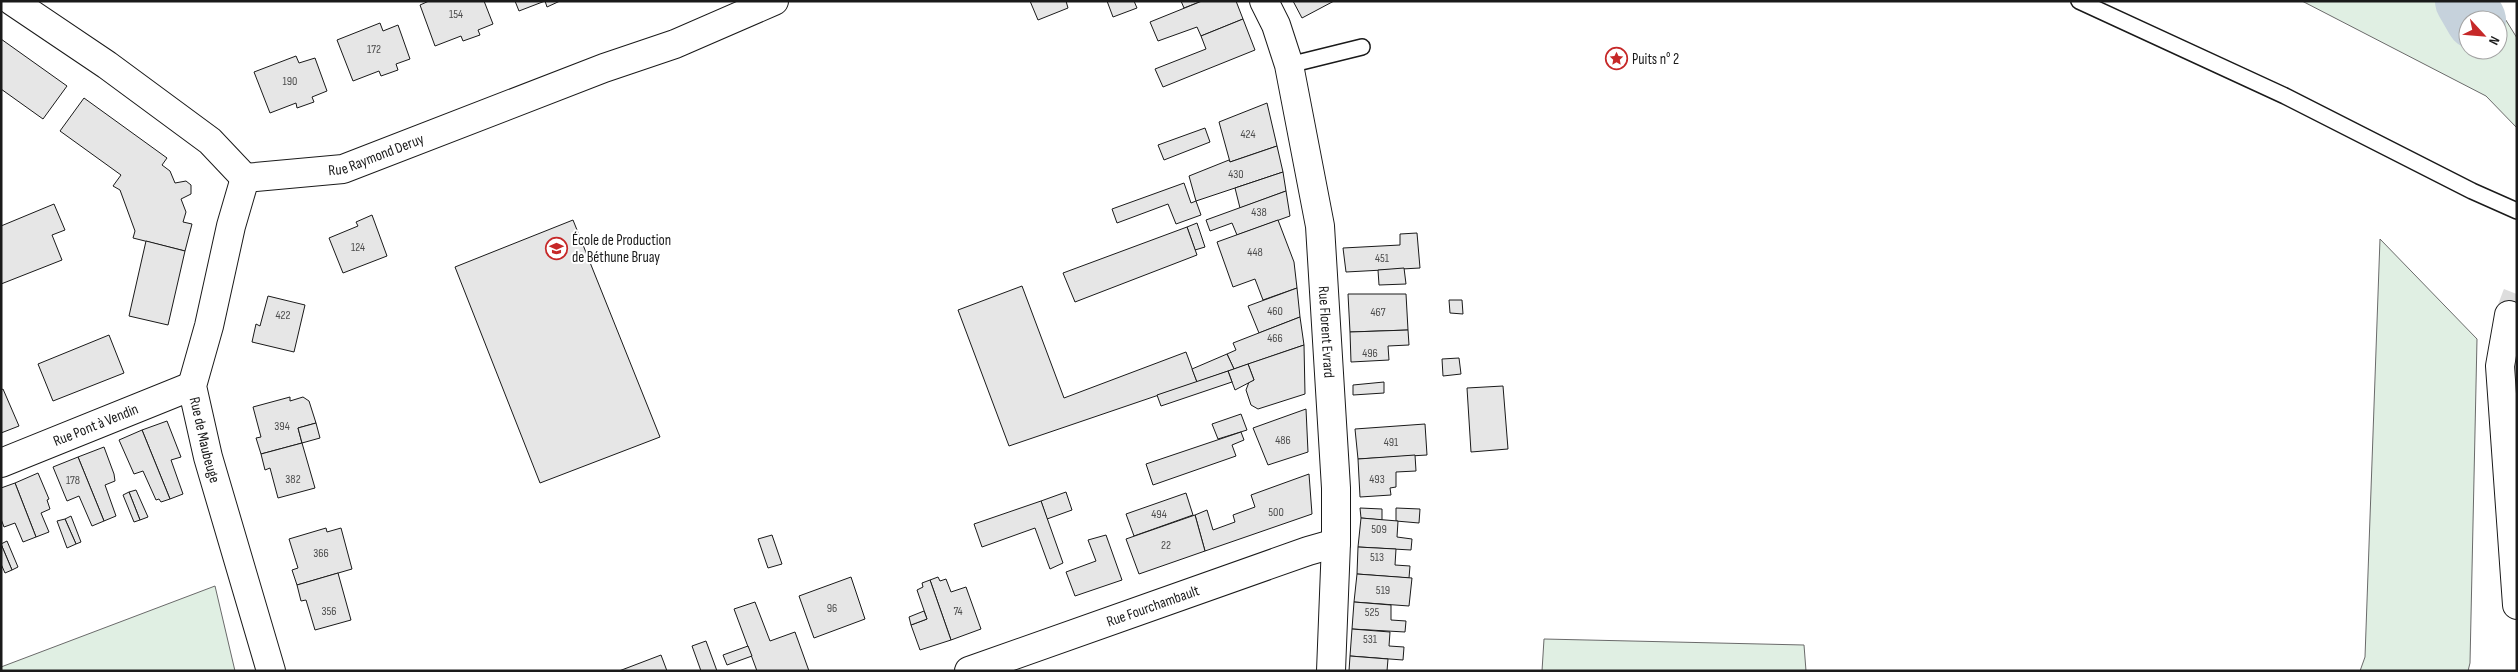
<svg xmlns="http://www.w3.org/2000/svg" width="2518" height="672" viewBox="0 0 2518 672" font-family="'Sofia Sans Condensed',sans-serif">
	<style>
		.green { fill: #e0efe3; stroke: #6a6a6a; fill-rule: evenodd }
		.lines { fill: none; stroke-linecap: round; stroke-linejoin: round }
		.river { stroke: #c6d2dc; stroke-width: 60 }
		.building { fill: #e6e6e6; stroke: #1a1a1a }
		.tertiary-tunnel { stroke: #ddd; stroke-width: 28; stroke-dasharray: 28 14; stroke-linecap: butt }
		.service-casing { stroke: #1a1a1a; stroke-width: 18 }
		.minor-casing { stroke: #1a1a1a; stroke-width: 30 }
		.tertiary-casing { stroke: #1a1a1a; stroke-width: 30 }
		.service { stroke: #fff; stroke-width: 15 }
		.minor { stroke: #fff; stroke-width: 28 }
		.tertiary { stroke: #fff; stroke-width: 28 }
		.labels { text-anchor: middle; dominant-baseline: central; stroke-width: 4; stroke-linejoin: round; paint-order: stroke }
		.number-label { font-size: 12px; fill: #4d4d4d }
		.poi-label { font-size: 15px; fill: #1a1a1a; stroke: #fff; text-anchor: start }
		.street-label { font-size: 15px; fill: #1a1a1a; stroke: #fff }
	</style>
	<rect width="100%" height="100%" fill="#fff"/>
	<g class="green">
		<path d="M2302,1H2494L2517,38V128L2486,96ZM2468,20H2498V50H2468Z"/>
		<path d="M2380,239L2477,339L2470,663L2468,671H2360L2365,657Z"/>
		<path d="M215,586L235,671H1V667Z"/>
		<path d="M1544,639L1804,645L1806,671H1542Z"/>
	</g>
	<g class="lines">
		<path class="river" d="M2465,1L2476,20"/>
	</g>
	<g class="building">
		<path d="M429,1H484L493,24L478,30L480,35L463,41L461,36L435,46L420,5Z"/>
		<path d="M515,1H560L547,7L545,1L519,11Z"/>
		<path d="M1030,1H1066L1068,8L1038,20Z"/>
		<path d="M1107,1H1134L1137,8L1113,17Z"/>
		<path d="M1181,1H1202L1184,8Z"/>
		<path d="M1202,1H1236L1243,19L1201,36L1197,27L1158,41L1150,22Z"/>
		<path d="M1293,1H1334L1302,18Z"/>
		<path d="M1243,19L1255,50L1163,87L1155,69L1206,49L1201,36Z"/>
		<path d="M380,23L383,31L398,25L410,59L396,64L398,70L381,76L379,71L353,81L337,40Z"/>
		<path d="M1,39L67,86L43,119L1,89Z"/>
		<path d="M296,56L299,63L315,58L327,91L312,97L314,102L297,108L296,103L270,113L254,72Z"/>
		<path d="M84,98L167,158L162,165L170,171L175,183L186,181L191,185V194L181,199L186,212L183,222L192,224L185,251L133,238L135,231L120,190L113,186L121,175L60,131Z"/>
		<path d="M1267,103L1277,146L1230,162L1219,122Z"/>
		<path d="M1205,128L1210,142L1164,160L1158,145Z"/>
		<path d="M1277,146L1283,172L1196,201L1189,176L1229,160L1230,162Z"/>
		<path d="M1283,172L1286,191L1240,208L1235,188Z"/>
		<path d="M1184,183L1191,203L1196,201L1201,215L1176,224L1168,204L1117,223L1112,209Z"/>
		<path d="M1286,191L1290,216L1237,235L1232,223L1210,231L1206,220Z"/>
		<path d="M54,204L65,230L52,235L62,260L1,284V226Z"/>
		<path d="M372,215L387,256L343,273L329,238L358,226L356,222Z"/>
		<path d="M573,220L660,437L540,483L455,267Z"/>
		<path d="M1278,220L1294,262L1297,288L1263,300L1255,279L1233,287L1217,242Z"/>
		<path d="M1197,223L1205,247L1195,250L1187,227Z"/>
		<path d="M1187,227L1197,255L1075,302L1063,273Z"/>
		<path d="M1417,233L1420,268L1346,272L1343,248L1400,245V234Z"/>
		<path d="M146,241L185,251L168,325L129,316Z"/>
		<path d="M1404,268L1406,284L1379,285L1378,270Z"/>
		<path d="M1022,286L1064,398L1186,352L1197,382L1009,446L958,310Z"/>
		<path d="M1297,288L1300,317L1259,333L1248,306Z"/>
		<path d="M1348,294H1406L1408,330L1350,332Z"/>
		<path d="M268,296L305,305L294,352L252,342L256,324L260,326Z"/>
		<path d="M1449,300H1462L1463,314L1450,313Z"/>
		<path d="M1300,317L1304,345L1234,369L1227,354L1236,350L1233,343Z"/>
		<path d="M1408,330L1409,345L1388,346L1389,360L1351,362L1350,332Z"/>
		<path d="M109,335L124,373L53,401L38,364Z"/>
		<path d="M1304,345L1305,394L1258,409L1251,405L1246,390L1249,382L1254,380L1248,364Z"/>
		<path d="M1227,354L1234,369L1197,382L1192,369Z"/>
		<path d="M1459,358L1461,374L1443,376L1442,359Z"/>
		<path d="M1248,364L1254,380L1235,390L1228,371Z"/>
		<path d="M1228,371L1232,382L1161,406L1157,395Z"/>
		<path d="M1384,382V393L1353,395V385Z"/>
		<path d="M1503,386L1508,449L1471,452L1467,388Z"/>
		<path d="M3,389L19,426L1,433V390Z"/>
		<path d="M290,397V401L303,397L309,401L316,423L298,428L302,443L261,454L256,438L261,437L253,407Z"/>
		<path d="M1306,409L1308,452L1268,465L1253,428Z"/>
		<path d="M1241,414L1247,430L1218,439L1212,424Z"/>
		<path d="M167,421L181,457L171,460L183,494L170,499L142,430Z"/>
		<path d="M316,423L320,438L302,443L298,428Z"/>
		<path d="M1425,424L1427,455L1358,459L1355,429Z"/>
		<path d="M142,430L170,499L161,502L159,499L156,500L143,471L134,474L119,440Z"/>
		<path d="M1241,432L1244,440L1232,445L1236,456L1153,485L1146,464Z"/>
		<path d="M302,443L315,488L278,498L270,468L265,470L261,454Z"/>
		<path d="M104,447L114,474L115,481L105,485L116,516L104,521L78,457Z"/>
		<path d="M1415,455L1416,471L1396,472V487L1390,488L1391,495L1360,497L1358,459Z"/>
		<path d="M78,457L104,521L92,526L79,496L67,501L53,467Z"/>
		<path d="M38,473L49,499L47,500L50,509L41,513L49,532L36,537L15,483Z"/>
		<path d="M1309,474L1312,514L1205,551L1195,515L1207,510L1213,530L1235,522L1233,515L1255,507L1251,495Z"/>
		<path d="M15,483L36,537L23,542L15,523L4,527L1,519V488Z"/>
		<path d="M136,490L148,517L140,520L129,492Z"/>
		<path d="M129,492L140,520L134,522L123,495Z"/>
		<path d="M1066,492L1072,510L1047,519L1041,501Z"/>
		<path d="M1186,493L1193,515L1134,536L1126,514Z"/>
		<path d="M1041,501L1063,563L1050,569L1035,528L982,547L974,524Z"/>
		<path d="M1360,508L1382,509V520L1361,518Z"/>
		<path d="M1396,508L1420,509L1419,523L1396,521Z"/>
		<path d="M1195,515L1205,551L1139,574L1126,539Z"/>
		<path d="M71,516L81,542L76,544L65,519Z"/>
		<path d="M1361,518L1398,521L1397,537L1412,539L1411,550L1358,547Z"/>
		<path d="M65,519L76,544L67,548L57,521Z"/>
		<path d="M326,528L327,532L341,528L352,569L297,585L292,570L298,568L289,539Z"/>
		<path d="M772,535L782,564L768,568L758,539Z"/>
		<path d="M1106,535L1122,580L1075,596L1066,572L1096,561L1088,540Z"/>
		<path d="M7,541L18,567L12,570L1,544Z"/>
		<path d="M1,544L12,570L5,573L1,564Z"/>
		<path d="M1358,547L1396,549L1395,565L1410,566L1409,578L1357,574Z"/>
		<path d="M338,573L351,620L315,630L306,600L301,601L297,585Z"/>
		<path d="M1357,574L1412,578L1409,606L1354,602Z"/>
		<path d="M851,577L865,619L814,638L799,596Z"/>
		<path d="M938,577L940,581L946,579L951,592L966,587L981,629L951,640L930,580Z"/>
		<path d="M930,580L951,640L920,650L911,625L927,619L917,590L923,587L922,583Z"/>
		<path d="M755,602L770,641L795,632L809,671H757L734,609Z"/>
		<path d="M1354,602L1391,605V620L1406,621L1405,632L1352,629Z"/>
		<path d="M924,611L927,619L911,625L909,617Z"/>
		<path d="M1352,629L1390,632L1389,646L1404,647L1403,660L1350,656Z"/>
		<path d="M706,641L717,671H701L692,646Z"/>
		<path d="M748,646L752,656L727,665L723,655Z"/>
		<path d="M661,655L667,671H619Z"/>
		<path d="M1350,656L1388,659L1387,671H1349Z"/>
	</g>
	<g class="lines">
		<path class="tertiary-tunnel" d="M2509,315L2517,294"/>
		<defs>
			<g id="service">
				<path d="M2079,1L2285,96L2472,191L2517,211"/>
				<path d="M1289,65L1362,47"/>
			</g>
			<g id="minor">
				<path d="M12,1L107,65L210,141L245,178"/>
				<path id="s1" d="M1264,1L1276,25L1289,65L1320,226L1336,488V543L1331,671"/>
				<path id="s2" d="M245,178L343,169L604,68L675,44L774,1"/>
				<path id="s3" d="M245,178L231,226L209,326L192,386L208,457L271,671"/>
				<path id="s4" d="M1,463L192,386"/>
				<path id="s5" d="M969,671L1308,551L1336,543"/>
			</g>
			<path id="tertiary" d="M2509,315L2500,366L2517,605"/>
		</defs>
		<use href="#service" class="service-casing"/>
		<use href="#minor" class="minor-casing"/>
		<use href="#tertiary" class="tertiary-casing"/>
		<use href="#service" class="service"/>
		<use href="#minor" class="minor"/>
		<use href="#tertiary" class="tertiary"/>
	</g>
	<defs>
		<symbol id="sight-ring" viewBox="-11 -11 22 22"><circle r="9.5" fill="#fff" stroke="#c62828" stroke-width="1.5"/><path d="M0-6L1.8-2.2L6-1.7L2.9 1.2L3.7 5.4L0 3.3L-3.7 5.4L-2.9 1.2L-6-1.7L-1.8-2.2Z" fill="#c62828"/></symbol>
		<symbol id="school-ring" viewBox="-11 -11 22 22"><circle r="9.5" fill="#fff" stroke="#c62828" stroke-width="1.5"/><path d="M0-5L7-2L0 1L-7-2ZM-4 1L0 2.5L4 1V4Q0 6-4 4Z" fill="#c62828"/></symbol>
	</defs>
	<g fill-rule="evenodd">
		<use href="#sight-ring" x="1604" y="46" width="25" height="25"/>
		<use href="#school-ring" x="544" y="236" width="25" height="25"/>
	</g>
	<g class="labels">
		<g class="number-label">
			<text x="456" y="14">154</text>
			<text x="374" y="49">172</text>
			<text x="290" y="81">190</text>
			<text x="1248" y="134">424</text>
			<text x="1236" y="174">430</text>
			<text x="1259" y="212">438</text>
			<text x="358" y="247">124</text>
			<text x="1255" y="252">448</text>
			<text x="1382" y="258">451</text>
			<text x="1275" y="311">460</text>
			<text x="1378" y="312">467</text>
			<text x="283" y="315">422</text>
			<text x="1275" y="338">466</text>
			<text x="1370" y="353">496</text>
			<text x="282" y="426">394</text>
			<text x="1283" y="440">486</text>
			<text x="1391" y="442">491</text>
			<text x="293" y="479">382</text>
			<text x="1377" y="479">493</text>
			<text x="73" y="480">178</text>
			<text x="1276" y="512">500</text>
			<text x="1159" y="514">494</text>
			<text x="1379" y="529">509</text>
			<text x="1166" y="545">22</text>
			<text x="321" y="553">366</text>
			<text x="1377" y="557">513</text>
			<text x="1383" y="590">519</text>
			<text x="832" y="608">96</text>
			<text x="329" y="611">356</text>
			<text x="958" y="611">74</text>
			<text x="1372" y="612">525</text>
			<text x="1370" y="639">531</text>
		</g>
		<g class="poi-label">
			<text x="1632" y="59">Puits n° 2</text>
			<text x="572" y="240">École de Production<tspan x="572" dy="17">de Béthune Bruay</tspan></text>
		</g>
		<g class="street-label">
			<text stroke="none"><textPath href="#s2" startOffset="134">Rue Raymond Deruy</textPath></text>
			<text stroke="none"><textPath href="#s1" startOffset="339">Rue Florent Evrard</textPath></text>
			<text stroke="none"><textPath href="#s4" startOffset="102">Rue Pont à Vendin</textPath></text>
			<text stroke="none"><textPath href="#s3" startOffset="270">Rue de Maubeuge</textPath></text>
			<text stroke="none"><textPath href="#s5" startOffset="195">Rue Fourchambault</textPath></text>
		</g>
	</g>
	<rect width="2518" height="672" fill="none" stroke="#1a1a1a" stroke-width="5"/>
	<g transform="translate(2483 35) rotate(116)"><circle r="24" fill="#ffffff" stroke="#a3a3a3"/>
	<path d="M0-4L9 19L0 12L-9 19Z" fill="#c62828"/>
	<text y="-8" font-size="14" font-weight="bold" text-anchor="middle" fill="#1a1a1a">N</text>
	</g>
</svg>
